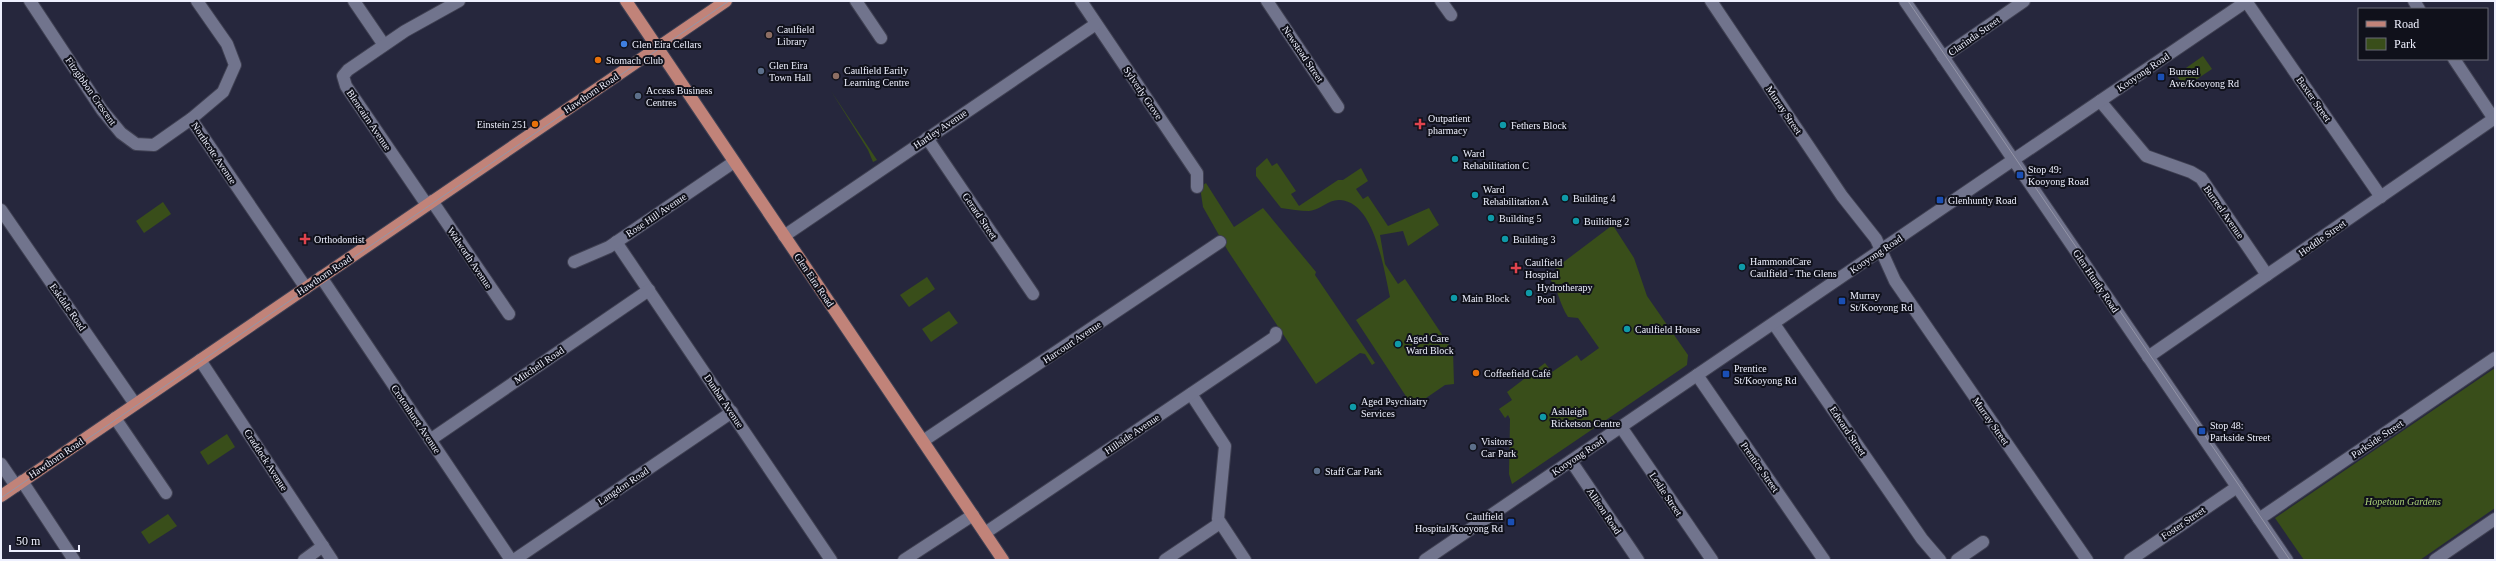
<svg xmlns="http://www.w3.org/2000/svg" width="2496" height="561" viewBox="0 0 2496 561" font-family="'Times New Roman',serif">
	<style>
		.green { fill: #394e1a }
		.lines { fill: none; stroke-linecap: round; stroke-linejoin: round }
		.minor-casing { stroke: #404153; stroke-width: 14 }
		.major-casing { stroke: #404153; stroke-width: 14 }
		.minor { stroke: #71748d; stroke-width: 12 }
		.major { stroke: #c18379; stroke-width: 12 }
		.tram { stroke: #9495a7; stroke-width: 1 }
		.education-dot { fill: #8d6e63; stroke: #10111b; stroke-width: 1.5 }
		.shop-dot { fill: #3f7fe0; stroke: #10111b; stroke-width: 1.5 }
		.food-dot { fill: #e8710a; stroke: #10111b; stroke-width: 1.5 }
		.service-dot { fill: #5c6f8a; stroke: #10111b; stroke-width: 1.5 }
		.transit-dot { fill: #1a4fb4; stroke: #10111b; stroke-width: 1.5 }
		.health-dot { fill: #e0444e; stroke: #10111b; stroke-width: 1.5 }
		.culture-dot { fill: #0f9aa8; stroke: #10111b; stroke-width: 1.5 }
		.labels { text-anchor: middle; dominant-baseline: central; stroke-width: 4; stroke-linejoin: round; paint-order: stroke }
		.poi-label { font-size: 10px; fill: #eef0fe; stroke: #10111b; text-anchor: start }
		.street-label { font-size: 10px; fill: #eef0fe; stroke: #10111b }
		.park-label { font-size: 10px; font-style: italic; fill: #aad078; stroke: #10111b }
	</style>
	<rect width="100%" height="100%" fill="#26273d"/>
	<g class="green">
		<path d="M2203,56L2212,69L2185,87L2176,75Z"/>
		<path d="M831,91L877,160L873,162L868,150Z"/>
		<path d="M1267,158L1272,166L1277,163L1296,191L1291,194L1299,206L1338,180H1343L1361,168L1368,181L1356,189L1363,199L1368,196L1388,226L1429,208L1439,225L1408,246L1403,231L1380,235L1385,264L1398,284L1405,279L1453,351L1454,384L1445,385L1413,407L1356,320L1390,297C1384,271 1375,202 1340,200C1329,199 1320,210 1309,211C1300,211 1290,209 1281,208L1256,176V168Z"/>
		<path d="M1206,183L1234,227L1263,208L1316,272L1315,275L1375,363L1372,365L1365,354L1360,353L1316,384L1228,251L1203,207L1200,187Z"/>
		<path d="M163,202L171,214L144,233L136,221Z"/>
		<path d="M1610,227H1614L1634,258L1647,296L1688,355L1687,365L1512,484L1509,474L1510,419L1508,415L1505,418L1499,409L1512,400L1507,392L1545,363L1552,372L1577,355L1581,361L1599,348L1578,318L1568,317C1560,305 1559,292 1550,279L1557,267Z"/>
		<path d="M927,277L935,289L909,307L900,295Z"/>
		<path d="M949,311L958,323L931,342L922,329Z"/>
		<path d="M2495,368V508L2420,560H2304L2275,518Z"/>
		<path d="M227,434L235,447L208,465L200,452Z"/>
		<path d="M168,514L177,526L149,544L141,532Z"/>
	</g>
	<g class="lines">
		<defs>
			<g id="minor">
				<path d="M30,1L102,110L121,133L136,144L154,145L191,119"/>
				<path d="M197,1L227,44L235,65L223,92L191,119L306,288"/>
				<path d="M354,1L384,45"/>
				<path d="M856,1L881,38"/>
				<path d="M1081,1L1197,173V187"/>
				<path d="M1267,1L1338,107"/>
				<path d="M1441,1L1451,15"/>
				<path d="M1711,1L1842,196L1876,239L1895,281L2087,560"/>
				<path d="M1905,1L2287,560"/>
				<path d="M2246,1L2381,197"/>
				<path d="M2414,1L2419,9"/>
				<path d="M1943,57L2024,1"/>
				<path d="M2454,59L2494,119"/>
				<path d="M2100,101L2146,156L2191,172L2201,178L2267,275"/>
				<path d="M927,138L1033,294"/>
				<path d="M432,201L509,314"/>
				<path d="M427,205L346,86L343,76L348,70L405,31L459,1"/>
				<path d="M1,210L135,404"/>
				<path d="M784,236L1096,24"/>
				<path d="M616,242L831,560"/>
				<path d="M574,262L609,247L734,162"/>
				<path d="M321,277L511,560"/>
				<path d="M1774,324L1922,539L1940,560"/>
				<path d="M2148,357L2495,118"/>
				<path d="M200,360L332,560"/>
				<path d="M1697,375L1824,560"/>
				<path d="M1191,394L1225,446L1218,519L1245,560"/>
				<path d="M115,418L166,493"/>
				<path d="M1621,427L1712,560"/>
				<path d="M430,440L649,290"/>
				<path d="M923,441L1220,242"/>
				<path d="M1571,461L1638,560"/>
				<path d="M1,464L16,486"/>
				<path d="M22,481L74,560"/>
				<path d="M2259,519L2495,358"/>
				<path d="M985,533L1275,337L1276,333"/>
				<path d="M304,560L323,546"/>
				<path d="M514,560L732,412"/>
				<path d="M904,560L973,515"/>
				<path d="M1165,560L1220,523"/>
				<path d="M1425,560L2247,1"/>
				<path d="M1957,560L1983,542"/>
				<path d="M2130,560L2237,487"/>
				<path d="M2435,560L2495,519"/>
			</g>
			<g id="major">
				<path d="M626,1L1003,560"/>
				<path d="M1,496L726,1"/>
			</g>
		</defs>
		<use href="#minor" class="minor-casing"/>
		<use href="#major" class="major-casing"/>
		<use href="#minor" class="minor"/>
		<use href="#major" class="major"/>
		<g class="tram">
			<path d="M1908,1L2290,560"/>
			<path d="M1,498L729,1"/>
		</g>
	</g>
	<g class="education-dot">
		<circle cx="769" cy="35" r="4"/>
		<circle cx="836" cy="76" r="4"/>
	</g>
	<circle class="shop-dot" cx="624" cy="44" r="4"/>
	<g class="food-dot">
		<circle cx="598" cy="60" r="4"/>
		<circle cx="535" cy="124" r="4"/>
		<circle cx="1476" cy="373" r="4"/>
	</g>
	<g class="service-dot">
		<circle cx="761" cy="71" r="4"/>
		<circle cx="638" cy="96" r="4"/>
		<circle cx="1473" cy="447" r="4"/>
		<circle cx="1317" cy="471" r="4"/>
	</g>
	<g class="transit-dot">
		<rect x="2157" y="73" width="8" height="8" rx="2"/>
		<rect x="2016" y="171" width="8" height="8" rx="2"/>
		<rect x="1936" y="196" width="8" height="8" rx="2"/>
		<rect x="1838" y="297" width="8" height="8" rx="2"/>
		<rect x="1722" y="370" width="8" height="8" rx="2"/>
		<rect x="2198" y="427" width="8" height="8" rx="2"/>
		<rect x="1507" y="518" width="8" height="8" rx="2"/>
	</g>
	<g class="health-dot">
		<path d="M1418 118h4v4h4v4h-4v4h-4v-4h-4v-4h4z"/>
		<path d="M303 233h4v4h4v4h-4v4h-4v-4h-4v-4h4z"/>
		<path d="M1514 262h4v4h4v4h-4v4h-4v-4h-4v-4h4z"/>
	</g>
	<g class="culture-dot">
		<circle cx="1503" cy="125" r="4"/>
		<circle cx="1455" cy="159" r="4"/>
		<circle cx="1475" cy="195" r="4"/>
		<circle cx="1565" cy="198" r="4"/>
		<circle cx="1491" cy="218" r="4"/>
		<circle cx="1576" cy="221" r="4"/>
		<circle cx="1505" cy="239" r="4"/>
		<circle cx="1742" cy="267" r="4"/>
		<circle cx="1529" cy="293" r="4"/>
		<circle cx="1454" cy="298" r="4"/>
		<circle cx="1627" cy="329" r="4"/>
		<circle cx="1398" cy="344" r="4"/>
		<circle cx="1353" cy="407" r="4"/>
		<circle cx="1543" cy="417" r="4"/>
	</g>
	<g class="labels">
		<g class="poi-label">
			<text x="777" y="29">Caulfield<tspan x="777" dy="12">Library</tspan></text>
			<text x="632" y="44">Glen Eira Cellars</text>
			<text x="606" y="60">Stomach Club</text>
			<text x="769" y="65">Glen Eira<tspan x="769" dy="12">Town Hall</tspan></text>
			<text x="844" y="70">Caulfield Earily<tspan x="844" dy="12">Learning Centre</tspan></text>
			<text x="2169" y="71">Burreel<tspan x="2169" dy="12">Ave/Kooyong Rd</tspan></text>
			<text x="646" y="90">Access Business<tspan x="646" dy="12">Centres</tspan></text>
			<text x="1428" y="118">Outpatient<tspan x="1428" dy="12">pharmacy</tspan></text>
			<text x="527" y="124" text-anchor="end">Einstein 251</text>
			<text x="1511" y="125">Fethers Block</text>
			<text x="1463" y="153">Ward<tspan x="1463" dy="12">Rehabilitation C</tspan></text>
			<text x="2028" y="169">Stop 49:<tspan x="2028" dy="12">Kooyong Road</tspan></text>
			<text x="1483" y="189">Ward<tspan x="1483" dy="12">Rehabilitation A</tspan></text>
			<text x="1573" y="198">Building 4</text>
			<text x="1948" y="200">Glenhuntly Road</text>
			<text x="1499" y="218">Building 5</text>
			<text x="1584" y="221">Builiding 2</text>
			<text x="314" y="239">Orthodontist</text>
			<text x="1513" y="239">Building 3</text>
			<text x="1750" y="261">HammondCare<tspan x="1750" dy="12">Caulfield - The Glens</tspan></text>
			<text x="1525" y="262">Caulfield<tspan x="1525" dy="12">Hospital</tspan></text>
			<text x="1537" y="287">Hydrotherapy<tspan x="1537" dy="12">Pool</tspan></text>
			<text x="1850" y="295">Murray<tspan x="1850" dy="12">St/Kooyong Rd</tspan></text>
			<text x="1462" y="298">Main Block</text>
			<text x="1635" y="329">Caulfield House</text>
			<text x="1406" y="338">Aged Care<tspan x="1406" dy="12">Ward Block</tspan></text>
			<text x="1734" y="368">Prentice<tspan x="1734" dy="12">St/Kooyong Rd</tspan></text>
			<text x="1484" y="373">Coffeefield Café</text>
			<text x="1361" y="401">Aged Psychiatry<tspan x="1361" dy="12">Services</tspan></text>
			<text x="1551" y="411">Ashleigh<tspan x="1551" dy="12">Ricketson Centre</tspan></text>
			<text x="2210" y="425">Stop 48:<tspan x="2210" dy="12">Parkside Street</tspan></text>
			<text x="1481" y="441">Visitors<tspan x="1481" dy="12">Car Park</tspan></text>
			<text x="1325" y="471">Staff Car Park</text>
			<text x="1503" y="516" text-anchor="end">Caulfield<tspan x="1503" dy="12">Hospital/Kooyong Rd</tspan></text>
		</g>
		<g class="street-label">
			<text transform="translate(1974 36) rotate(-35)">Clarinda Street</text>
			<text transform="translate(1303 54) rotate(56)">Newstead Street</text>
			<text transform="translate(2143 72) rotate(-34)">Kooyong Road</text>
			<text transform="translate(91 91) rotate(55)">Fitzgibbon Crescent</text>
			<text transform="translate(591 93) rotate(-34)">Hawthorn Road</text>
			<text transform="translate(1143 93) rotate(56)">Sylverly Grove</text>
			<text transform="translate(2314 99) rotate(55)">Baxter Street</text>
			<text transform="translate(1784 110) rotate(56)">Murray Street</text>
			<text transform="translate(369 120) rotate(56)">Blencairn Avenue</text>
			<text transform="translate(940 129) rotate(-34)">Hartley Avenue</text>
			<text transform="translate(214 153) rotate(56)">Northcote Avenue</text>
			<text transform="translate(2224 212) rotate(55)">Burreel Avenue</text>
			<text transform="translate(656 215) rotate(-34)">Rose Hill Avenue</text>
			<text transform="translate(980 216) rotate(56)">Gerard Street</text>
			<text transform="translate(2322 238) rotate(-35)">Hoddle Street</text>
			<text transform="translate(1876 254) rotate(-34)">Kooyong Road</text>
			<text transform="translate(470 258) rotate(56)">Walworth Avenue</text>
			<text transform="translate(324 275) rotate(-34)">Hawthorn Road</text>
			<text transform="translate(814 280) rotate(56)">Glen Eira Road</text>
			<text transform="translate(2096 281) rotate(56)">Glen Huntly Road</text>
			<text transform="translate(68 307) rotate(55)">Eskdale Road</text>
			<text transform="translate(1072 342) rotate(-34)">Harcourt Avenue</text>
			<text transform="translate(539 365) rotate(-34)">Mitchell Road</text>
			<text transform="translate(724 401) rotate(56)">Dunbar Avenue</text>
			<text transform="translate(416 419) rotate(56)">Crotonhurst Avenue</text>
			<text transform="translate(1991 421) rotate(55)">Murray Street</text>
			<text transform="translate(1848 431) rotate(56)">Edward Street</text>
			<text transform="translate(1132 434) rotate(-34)">Hillside Avenue</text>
			<text transform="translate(2377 439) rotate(-34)">Parkside Street</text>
			<text transform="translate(1578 456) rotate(-34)">Kooyong Road</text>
			<text transform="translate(56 458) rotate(-34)">Hawthorn Road</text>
			<text transform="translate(266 460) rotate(57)">Craddock Avenue</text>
			<text transform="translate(1760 467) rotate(55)">Prentice Street</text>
			<text transform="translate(623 486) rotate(-34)">Langdon Road</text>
			<text transform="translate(1666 494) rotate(56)">Leslie Street</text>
			<text transform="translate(1604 511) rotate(56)">Allison Road</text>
			<text transform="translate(2183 523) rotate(-34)">Foster Street</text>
		</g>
		<g class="park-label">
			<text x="2403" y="501">Hopetoun Gardens</text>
		</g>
	</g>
	<rect width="2496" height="561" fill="none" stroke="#eef0fe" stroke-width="4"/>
	<rect x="2358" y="8" width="130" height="52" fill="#10111b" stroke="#696a76"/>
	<rect x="2366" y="21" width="20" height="6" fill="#c18379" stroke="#696a76"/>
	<text x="2394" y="28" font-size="12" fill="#eef0fe">Road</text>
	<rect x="2366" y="38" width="20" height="12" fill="#394e1a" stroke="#696a76"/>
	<text x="2394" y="48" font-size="12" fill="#eef0fe">Park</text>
	<path d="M10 545v6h69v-6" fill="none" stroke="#eef0fe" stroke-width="2"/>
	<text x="16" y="545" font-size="12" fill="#eef0fe" stroke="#10111b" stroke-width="3" paint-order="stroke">50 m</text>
</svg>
